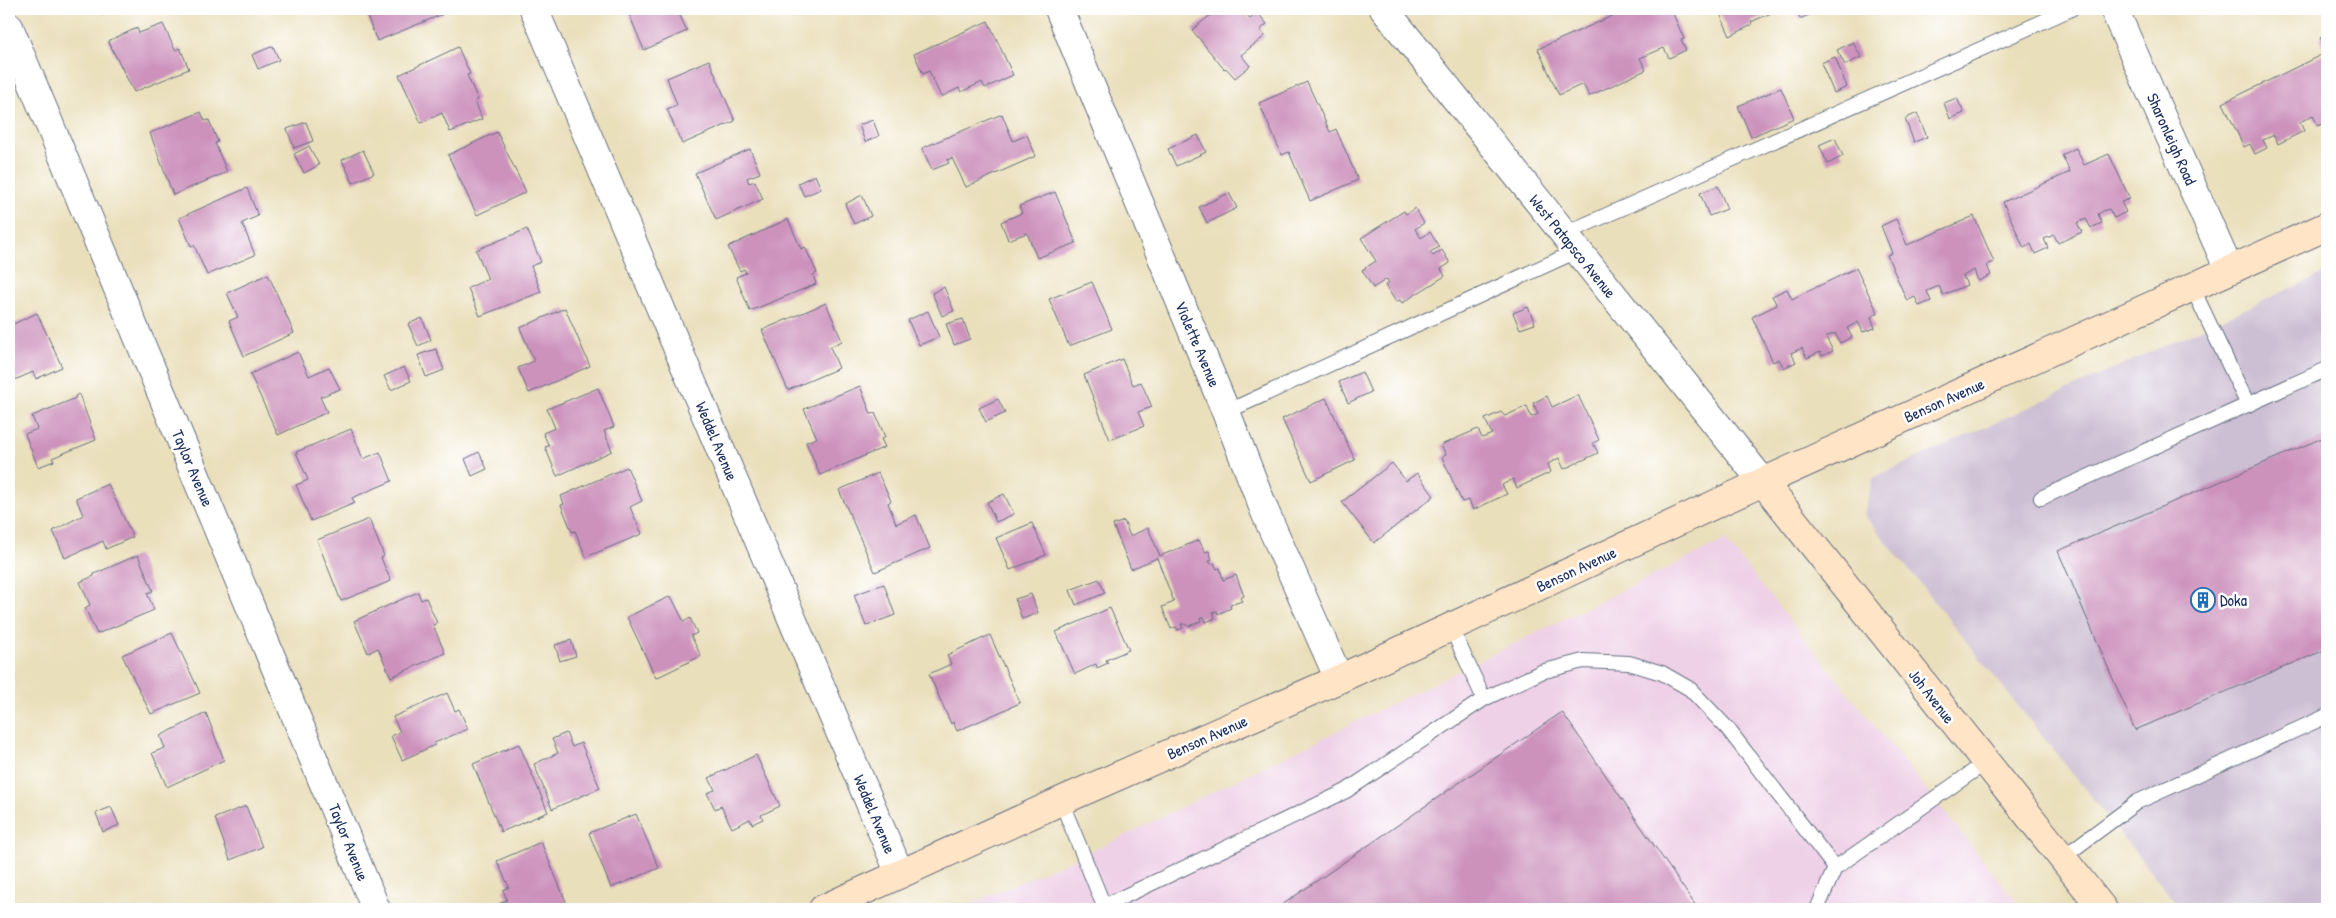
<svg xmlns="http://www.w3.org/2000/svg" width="2336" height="918" viewBox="0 0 2336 918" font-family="'Patrick Hand',sans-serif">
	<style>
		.built { fill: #eed0e7 }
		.industrial { fill: #ccbed3 }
		.building { fill: #cc92bc }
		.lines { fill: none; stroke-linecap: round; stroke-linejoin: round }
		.lane-casing { stroke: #636d7f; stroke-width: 16 }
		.street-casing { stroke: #636d7f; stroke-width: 30 }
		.secondary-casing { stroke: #636d7f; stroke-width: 30 }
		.lane { stroke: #fff; stroke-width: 14 }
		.street { stroke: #fff; stroke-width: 28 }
		.secondary { stroke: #ffe4c6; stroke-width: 28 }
		.labels { text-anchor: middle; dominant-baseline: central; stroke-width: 5; stroke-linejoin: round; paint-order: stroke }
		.street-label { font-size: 16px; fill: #1b2f5e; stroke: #fff }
		.poi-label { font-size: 16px; fill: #1b2f5e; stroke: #fff; text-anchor: start }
	</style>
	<rect width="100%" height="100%" fill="#fff"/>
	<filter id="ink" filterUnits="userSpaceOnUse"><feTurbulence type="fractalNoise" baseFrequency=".02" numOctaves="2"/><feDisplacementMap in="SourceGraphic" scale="10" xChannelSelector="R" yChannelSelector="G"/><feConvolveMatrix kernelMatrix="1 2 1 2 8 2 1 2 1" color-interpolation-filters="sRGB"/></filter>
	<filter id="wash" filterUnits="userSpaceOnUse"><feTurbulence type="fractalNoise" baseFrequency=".0096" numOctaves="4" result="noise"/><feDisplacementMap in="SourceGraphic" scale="20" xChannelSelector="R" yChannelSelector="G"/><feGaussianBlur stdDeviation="1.12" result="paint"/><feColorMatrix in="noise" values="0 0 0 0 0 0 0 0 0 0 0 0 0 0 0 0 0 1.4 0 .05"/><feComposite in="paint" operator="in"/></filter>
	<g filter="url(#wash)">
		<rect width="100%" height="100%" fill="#eadfbb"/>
		<path class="built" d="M1725,540L2022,909H959L1105,845Z"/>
		<path class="industrial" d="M2327,272V909H2181L1864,514L1873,478Z"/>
		<g id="blocks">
			<g class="building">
				<path d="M101,9H110L111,11L103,14Z"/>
				<path d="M364,9H441L443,14L377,41Z"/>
				<path d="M627,9H677L687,31L644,50Z"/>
				<path d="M1218,9H1251L1246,13L1250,19L1257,12L1267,24L1260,30L1265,36L1241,55L1250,66L1235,78L1226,68L1224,69L1192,30Z"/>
				<path d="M1628,9H1671L1684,39L1681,40L1686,50L1669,58L1664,48L1640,58L1646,70L1589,96L1583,84L1559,95L1538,49Z"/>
				<path d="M1718,9H1769L1771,13L1751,22L1752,25L1730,36Z"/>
				<path d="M1795,9H1816L1817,11L1800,19Z"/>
				<path d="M988,21L1013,75L985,88L982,82L961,92L959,88L941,97L929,71L923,74L914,54Z"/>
				<path d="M163,24L175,50L180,48L189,69L134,92L108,41L137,28L139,33Z"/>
				<path d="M2327,34V121L2318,126L2313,115L2300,122L2304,131L2278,144L2274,135L2263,140L2267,148L2255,154L2250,144L2244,147L2223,103L2327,52L2320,38Z"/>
				<path d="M1853,42L1861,57L1845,65L1837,50Z"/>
				<path d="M273,46L279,60L258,69L252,55Z"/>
				<path d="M458,47L470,74L467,75L478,100L475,101L482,119L450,132L442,113L421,123L399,75Z"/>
				<path d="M1835,57L1847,87L1834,93L1821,63Z"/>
				<path d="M709,60L735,121L682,144L667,109L677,105L667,78Z"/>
				<path d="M1307,82L1330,132L1336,129L1358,180L1310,201L1289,152L1282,155L1259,103Z"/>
				<path d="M1781,88L1794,118L1751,137L1738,106Z"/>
				<path d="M1957,98L1964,113L1950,119L1944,103Z"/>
				<path d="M201,112L205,121L209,120L218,142L215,143L227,172L173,195L150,133Z"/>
				<path d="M1917,113L1927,137L1914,142L1905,119Z"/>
				<path d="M1002,114L1013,141L1027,135L1036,156L966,187L952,158L947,160L949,163L932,170L922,148Z"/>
				<path d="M873,120L879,136L865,142L859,125Z"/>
				<path d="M306,122L313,141L294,148L287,129Z"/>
				<path d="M497,132L526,192L477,215L448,155Z"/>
				<path d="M1198,135L1206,152L1176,166L1168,149Z"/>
				<path d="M1835,138L1843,156L1828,164L1819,145Z"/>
				<path d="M309,146L319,165L304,173L294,154Z"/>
				<path d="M2076,148L2084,165L2109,154L2130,199L2121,202L2126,212L2114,218L2109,209L2105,210L2098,214L2102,223L2091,228L2086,219L2077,223L2082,232L2058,243L2054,235L2044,239L2048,248L2035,254L2031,244L2024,248L2003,202L2070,172L2062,155Z"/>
				<path d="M750,149L760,173L747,178L749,183L755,181L763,199L716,220L695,173Z"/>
				<path d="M363,150L374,173L353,183L342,160Z"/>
				<path d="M815,175L821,189L804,196L798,183Z"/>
				<path d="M1718,186L1727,209L1709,216L1700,193Z"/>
				<path d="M247,188L258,216L242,223L255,255L207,275L194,245L191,246L179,218Z"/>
				<path d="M1055,192L1076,243L1037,258L1027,233L1008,240L1001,222L1022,213L1019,206Z"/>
				<path d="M1229,193L1237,208L1207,223L1199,207Z"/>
				<path d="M862,195L871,216L854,224L845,204Z"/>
				<path d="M9,208L15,224L9,226Z"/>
				<path d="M1415,208L1424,223L1415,229L1421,238L1430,232L1439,247L1430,252L1431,254L1433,256L1442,250L1450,263L1441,269L1445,276L1402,303L1400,300L1396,302L1385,285L1389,283L1387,279L1373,288L1362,270L1376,261L1361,238L1404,211L1406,214Z"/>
				<path d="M1974,216L1994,262L1987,265L1991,275L1978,281L1974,270L1963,276L1967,285L1943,295L1939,286L1927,291L1931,301L1919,306L1915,297L1907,301L1887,255L1892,253L1881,226L1896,219L1907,245Z"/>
				<path d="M788,219L801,249L805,247L817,273L813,275L816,284L750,311L736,277L746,273L744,269L740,271L728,247Z"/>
				<path d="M527,229L541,262L531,266L541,292L480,316L468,288L488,279L476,250Z"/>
				<path d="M1856,268L1878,313L1871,317L1875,328L1863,332L1858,322L1847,328L1852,337L1840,343L1835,333L1826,337L1833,351L1822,356L1820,352L1807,358L1802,348L1791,353L1796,362L1784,368L1779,359L1773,362L1752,317L1777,305L1772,296L1787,289L1792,299Z"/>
				<path d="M268,274L294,333L244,356L229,321L238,317L227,293Z"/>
				<path d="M1092,282L1112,329L1069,346L1049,299Z"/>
				<path d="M944,287L954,311L942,316L932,293Z"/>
				<path d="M826,303L842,341L830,347L839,368L788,390L762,330Z"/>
				<path d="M1528,307L1535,324L1520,329L1513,313Z"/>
				<path d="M565,308L590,366L529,393L518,368L534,361L520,328Z"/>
				<path d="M928,311L939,337L919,345L908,320Z"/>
				<path d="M37,313L62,367L36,379L33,372L10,382L9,326Z"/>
				<path d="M422,318L431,340L418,346L408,324Z"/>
				<path d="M963,319L970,339L954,345L946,324Z"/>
				<path d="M436,349L444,370L426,377L418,355Z"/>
				<path d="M298,352L309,376L329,367L340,389L320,397L327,412L278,435L250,374Z"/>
				<path d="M1122,359L1133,385L1141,382L1152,407L1138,412L1144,426L1110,440L1084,375Z"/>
				<path d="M404,367L411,381L391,390L384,376Z"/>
				<path d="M1362,372L1371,392L1348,403L1339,382Z"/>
				<path d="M860,386L871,414L875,413L885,437L881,439L885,447L820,475L806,442L817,438L804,409Z"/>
				<path d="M598,388L614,427L604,431L612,451L557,476L545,447L549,446L543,433L555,428L547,409Z"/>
				<path d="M79,394L96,440L52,458L54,461L38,467L25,434L37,429L32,416L76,398L75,396Z"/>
				<path d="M1578,395L1599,440L1593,443L1598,453L1564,469L1559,458L1548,464L1551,472L1517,488L1513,479L1502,485L1507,494L1473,510L1469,500L1462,502L1442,457L1446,455L1441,445L1478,429L1482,438L1492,434L1485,419L1501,412L1505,416L1527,406L1531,417L1538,414L1533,403L1547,396L1552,407Z"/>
				<path d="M1326,398L1355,460L1311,481L1282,419Z"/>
				<path d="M998,399L1005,413L986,422L979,408Z"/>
				<path d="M351,429L363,459L380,452L392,481L352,498L355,503L311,521L296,485L308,480L296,452Z"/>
				<path d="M2327,436V649L2135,730L2058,551Z"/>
				<path d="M479,452L487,469L472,476L465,459Z"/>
				<path d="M1392,463L1406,481L1417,473L1434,496L1374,543L1342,502Z"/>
				<path d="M627,467L642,501L630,507L642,534L586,557L575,531L572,532L561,505L564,504L561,496Z"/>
				<path d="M878,473L891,501L888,503L896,524L916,515L930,548L875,572L839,490Z"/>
				<path d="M108,484L133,537L106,549L103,541L65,558L53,531L83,515L76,498Z"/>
				<path d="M1004,494L1014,514L996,522L987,502Z"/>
				<path d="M369,519L384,556L381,558L391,581L341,601L317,540Z"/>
				<path d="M1124,521L1130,536L1148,528L1160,556L1199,540L1205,552L1209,551L1212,560L1209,561L1211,564L1214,563L1217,569L1220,568L1223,580L1236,575L1244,596L1240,598L1242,601L1230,605L1231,608L1218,614L1217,611L1213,612L1215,618L1206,622L1203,616L1200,618L1201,621L1189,626L1184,624H1181L1183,628L1178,630L1176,627L1171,629L1162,607L1174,602L1157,558L1131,569L1113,525Z"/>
				<path d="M1032,523L1046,555L1010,570L996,538Z"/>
				<path d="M138,555L153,591L147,593L154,610L97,634L85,608L90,605L80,582L94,576V574Z"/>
				<path d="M1099,579L1105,593L1076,605L1070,590Z"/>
				<path d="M884,584L895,615L866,626L854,595Z"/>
				<path d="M418,592L421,600L426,598L437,623L433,625L445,653L391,677L378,648L368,653L354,621Z"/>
				<path d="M1031,594L1038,613L1022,619L1015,599Z"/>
				<path d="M671,596L684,622L690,618L697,633L691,636L701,656L656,678L627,617Z"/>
				<path d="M1110,608L1129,650L1106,660L1108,663L1097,668L1096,664L1075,674L1056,632Z"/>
				<path d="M172,633L200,693L151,714L122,655Z"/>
				<path d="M990,635L1020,703L957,731L953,722L951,724L929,674L951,664L947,655Z"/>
				<path d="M571,640L576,656L560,661L555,645Z"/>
				<path d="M447,693L455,711L459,709L468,729L434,743L435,745L402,760L391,736L400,732L393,717Z"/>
				<path d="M1562,712L1698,909H1276Z"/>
				<path d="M206,713L224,760L167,787L152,753L165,748L160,736Z"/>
				<path d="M566,733L572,747L581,743L600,788L552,809L534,764L558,753L552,739Z"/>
				<path d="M519,744L548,812L501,832L473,764Z"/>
				<path d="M756,755L780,806L761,815L763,819L752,824L750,819L732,828L721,806L715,809L707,793L715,790L709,778Z"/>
				<path d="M246,806L262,847L230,860L215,818Z"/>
				<path d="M111,807L119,825L103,832L96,813Z"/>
				<path d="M636,814L659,868L611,888L589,833Z"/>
				<path d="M541,842L567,904L554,909H500L498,904L507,900L503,890L509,887L497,861Z"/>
			</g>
		</g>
	</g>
	<g filter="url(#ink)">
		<use href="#blocks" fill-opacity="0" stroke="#636d7f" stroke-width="1"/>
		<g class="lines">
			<defs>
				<g id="lane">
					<path d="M1564,234L2071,9"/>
					<path d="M2192,287L2248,405"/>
					<path d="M1226,412L1577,251"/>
					<path d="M2041,498L2327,369"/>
					<path d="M1484,699L1541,672L1583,661L1629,663L1662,673L1690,689L1728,729L1835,868L1985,763"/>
					<path d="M1061,801L1104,906L1346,791L1484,699L1451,627"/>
					<path d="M2062,858L2137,802L2327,716"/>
					<path d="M1817,909L1835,868"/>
				</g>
				<g id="street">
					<path d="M534,9L900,874"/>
					<path d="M1059,9L1226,412L1265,512L1339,679"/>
					<path d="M1384,9L1763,482"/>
					<path d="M2114,9L2229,270"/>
					<path d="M9,27L376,909"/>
				</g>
				<g id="secondary">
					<path d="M1763,482L2103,909"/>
					<path d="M823,909L1061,801L1339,679L1763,482L2327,226"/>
				</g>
			</defs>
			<use href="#lane" class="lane-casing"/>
			<use href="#street" class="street-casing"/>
			<use href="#secondary" class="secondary-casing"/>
			<use href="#lane" class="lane"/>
			<use href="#street" class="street"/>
			<use href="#secondary" class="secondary"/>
		</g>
	</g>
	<defs>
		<symbol id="building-ring" viewBox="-11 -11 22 22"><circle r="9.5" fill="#fff" stroke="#1f6fb2" stroke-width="1.5"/><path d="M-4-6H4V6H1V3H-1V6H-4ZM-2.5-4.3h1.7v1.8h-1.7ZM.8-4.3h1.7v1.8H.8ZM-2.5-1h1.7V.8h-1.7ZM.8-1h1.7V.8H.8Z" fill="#1f6fb2"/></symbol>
	</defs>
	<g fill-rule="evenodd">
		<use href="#building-ring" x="2189" y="586" width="28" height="28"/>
	</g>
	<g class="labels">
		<g class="street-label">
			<text transform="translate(2172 139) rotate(66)">Sharonleigh Road</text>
			<text transform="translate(1573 246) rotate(51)">West Patapsco Avenue</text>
			<text transform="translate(1198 344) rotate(67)">Violette Avenue</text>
			<text transform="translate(1944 400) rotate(-24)">Benson Avenue</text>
			<text transform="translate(717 441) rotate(67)">Weddel Avenue</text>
			<text transform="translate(193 468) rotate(67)">Taylor Avenue</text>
			<text transform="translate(1576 569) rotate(-25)">Benson Avenue</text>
			<text transform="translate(1932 696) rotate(52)">Joh Avenue</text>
			<text transform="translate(1207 737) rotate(-24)">Benson Avenue</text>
			<text transform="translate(875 814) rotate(67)">Weddel Avenue</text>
			<text transform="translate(349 842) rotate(68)">Taylor Avenue</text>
		</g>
		<g class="poi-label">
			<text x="2220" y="600">Doka</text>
		</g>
	</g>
	<rect width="2336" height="918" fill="none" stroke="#fff" stroke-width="30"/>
</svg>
